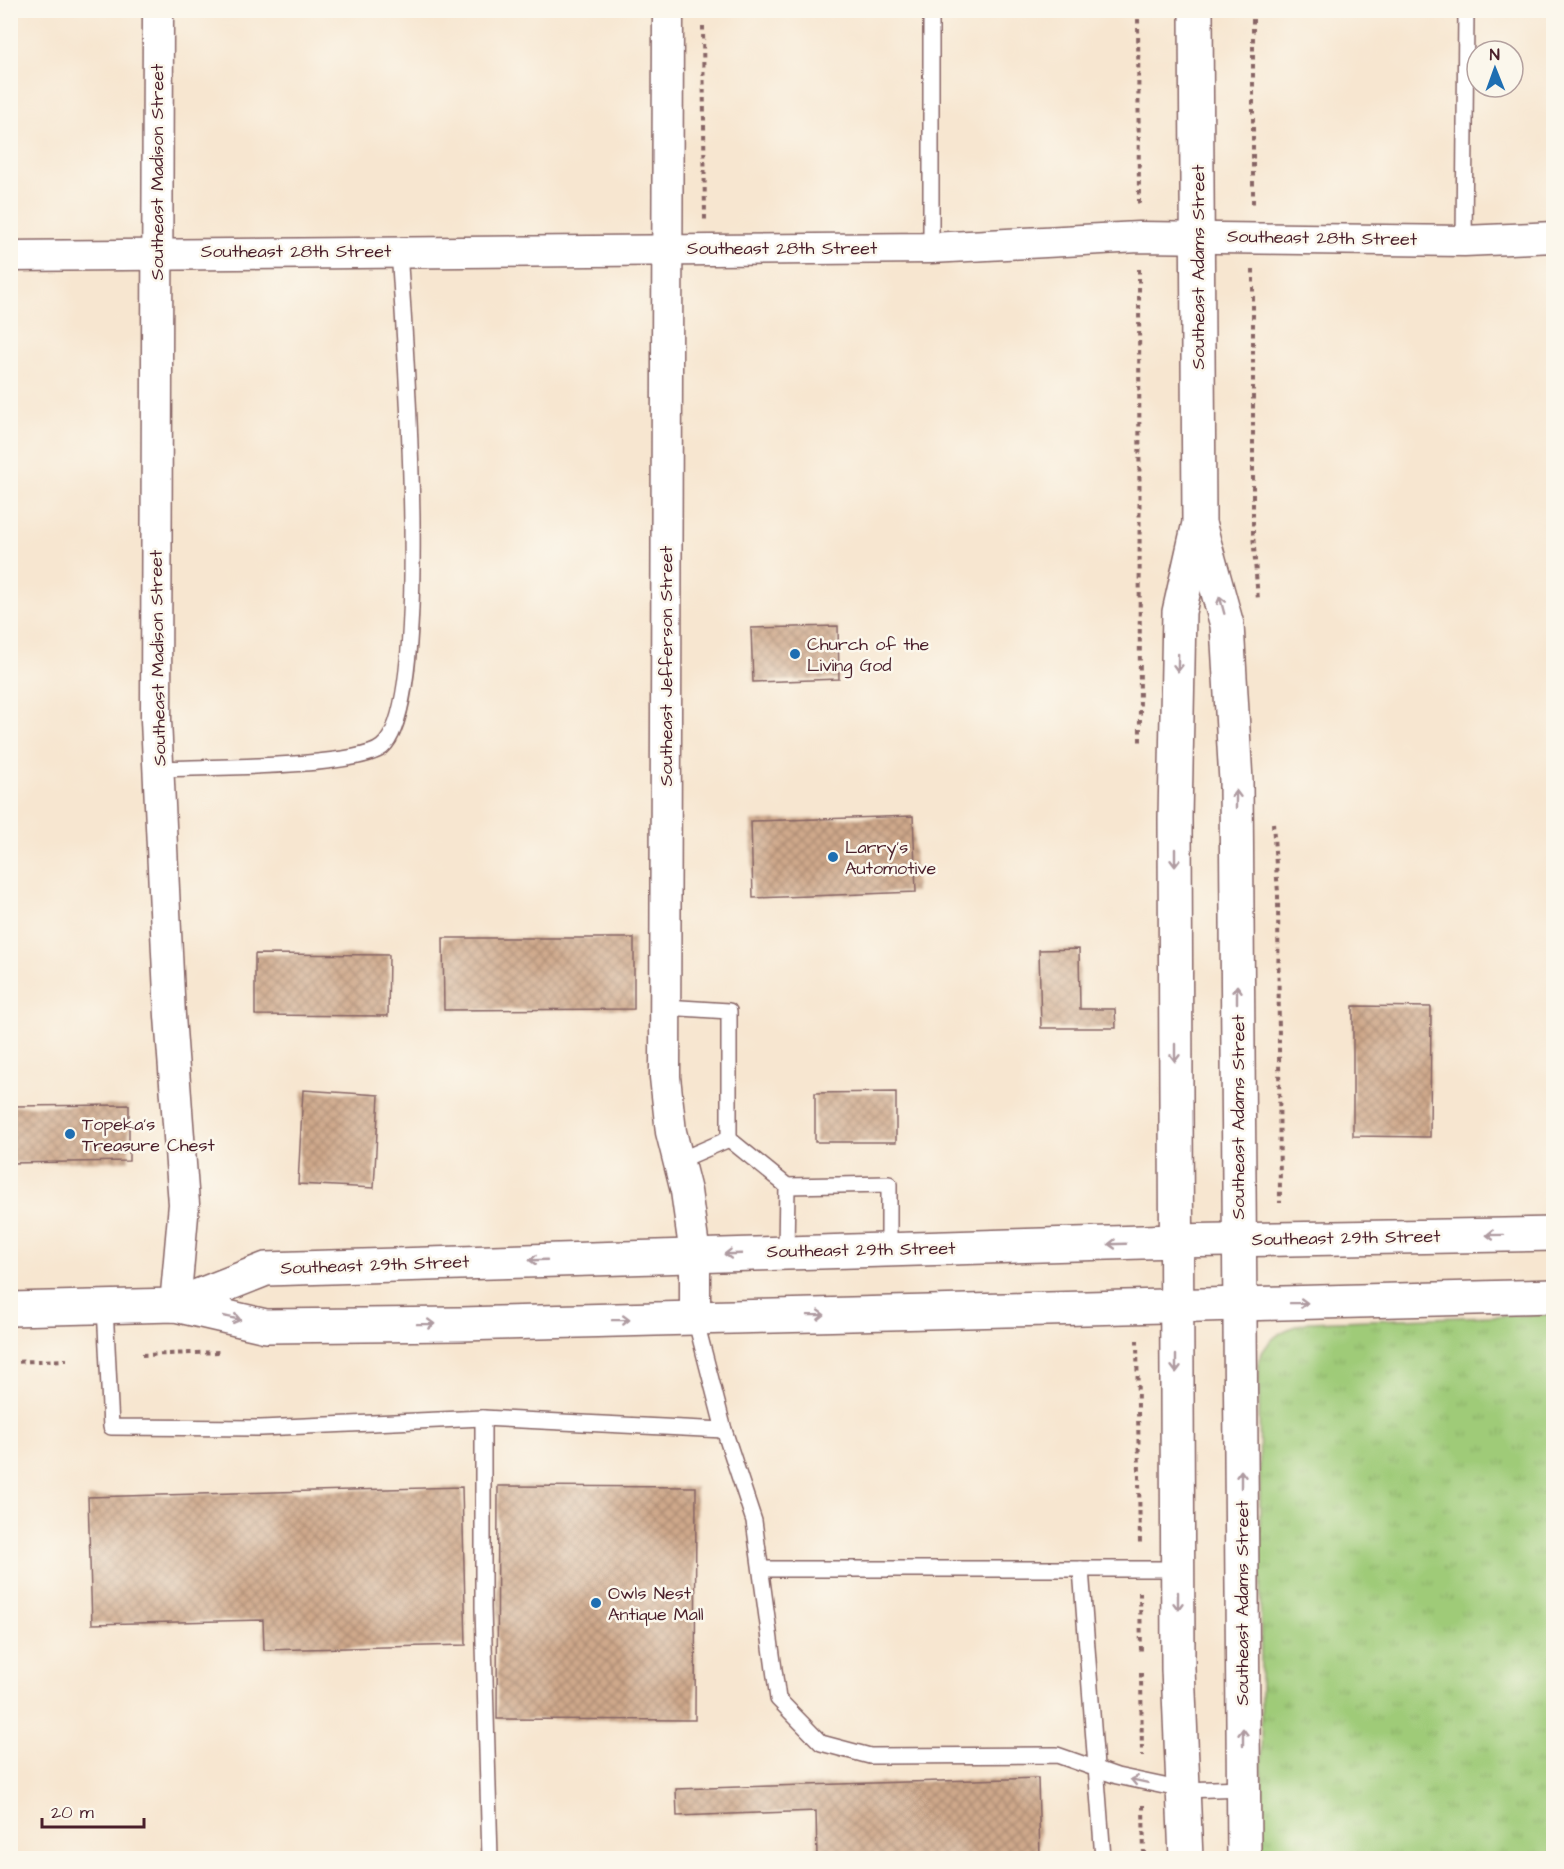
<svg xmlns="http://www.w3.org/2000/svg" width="1564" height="1869" viewBox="0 0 1564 1869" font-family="'Architects Daughter',sans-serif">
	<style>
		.grass { fill: url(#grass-tufts); stroke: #747552; stroke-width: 1.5 }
		.building { fill: url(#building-cross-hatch) }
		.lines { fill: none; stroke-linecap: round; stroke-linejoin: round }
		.service-casing { stroke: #876565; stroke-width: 18 }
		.minor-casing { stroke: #876565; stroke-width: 33 }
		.secondary-casing { stroke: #876565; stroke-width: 36 }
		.path { stroke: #876565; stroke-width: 4; stroke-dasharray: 4.5 4.5; stroke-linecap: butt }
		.service { stroke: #fff; stroke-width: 15 }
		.minor { stroke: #fff; stroke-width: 30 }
		.secondary { stroke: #fff; stroke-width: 33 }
		.oneway { stroke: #ae9aa0 }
		.poi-dot { fill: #1f6fb2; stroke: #fbf7ec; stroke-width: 2 }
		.labels { text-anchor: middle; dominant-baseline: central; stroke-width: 5; stroke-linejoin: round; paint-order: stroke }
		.street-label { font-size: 18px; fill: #4a1f2b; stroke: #fbf7ec }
		.poi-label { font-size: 18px; fill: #4a1f2b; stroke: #fbf7ec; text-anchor: start }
	</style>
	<defs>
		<pattern id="grass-tufts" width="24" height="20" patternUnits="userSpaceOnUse" patternTransform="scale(1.5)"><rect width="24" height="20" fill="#9fcb78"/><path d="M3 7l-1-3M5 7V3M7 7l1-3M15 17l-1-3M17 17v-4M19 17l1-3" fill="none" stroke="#8aae68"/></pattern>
		<pattern id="building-cross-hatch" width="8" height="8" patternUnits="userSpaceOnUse" patternTransform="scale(1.5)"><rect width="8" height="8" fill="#cfa98b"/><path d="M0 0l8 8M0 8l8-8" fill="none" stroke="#aa8972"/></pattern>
	</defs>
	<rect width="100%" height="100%" fill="#fbf7ec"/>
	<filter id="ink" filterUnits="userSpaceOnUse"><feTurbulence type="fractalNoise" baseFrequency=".0167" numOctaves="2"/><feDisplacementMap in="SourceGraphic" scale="12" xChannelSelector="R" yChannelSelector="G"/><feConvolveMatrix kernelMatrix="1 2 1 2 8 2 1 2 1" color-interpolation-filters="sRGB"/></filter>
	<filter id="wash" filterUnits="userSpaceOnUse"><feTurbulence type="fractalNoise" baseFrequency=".008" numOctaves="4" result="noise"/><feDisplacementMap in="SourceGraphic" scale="24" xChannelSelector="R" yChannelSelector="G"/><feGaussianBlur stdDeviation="1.35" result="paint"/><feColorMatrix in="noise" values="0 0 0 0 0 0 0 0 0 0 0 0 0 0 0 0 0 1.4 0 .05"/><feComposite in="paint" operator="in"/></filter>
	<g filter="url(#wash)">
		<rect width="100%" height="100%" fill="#f7e6d0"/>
		<path class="grass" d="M1553,1314V1858H1262L1259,1359C1269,1336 1285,1328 1309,1322Z"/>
		<g id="blocks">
			<g class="building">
				<path d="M838,626L839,679L753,682L751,628Z"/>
				<path d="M913,816L916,892L753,898L751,821Z"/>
				<path d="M443,938H634V1009L444,1010Z"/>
				<path d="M1079,949L1080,1009H1115L1116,1028H1041L1039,950Z"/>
				<path d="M255,954L389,955L388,1016L255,1015Z"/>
				<path d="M1353,1006L1431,1007L1430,1137L1353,1136Z"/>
				<path d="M303,1090L379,1095L374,1188L298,1184Z"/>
				<path d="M896,1092V1142H815V1093Z"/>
				<path d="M129,1105V1161L10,1163V1106Z"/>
				<path d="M498,1486L696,1487L695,1720L497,1719Z"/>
				<path d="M462,1487L466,1645L264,1650L263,1620L92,1624L88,1497Z"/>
				<path d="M1038,1778L1040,1858H817L816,1811L677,1816L676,1789Z"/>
			</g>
		</g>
	</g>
	<g filter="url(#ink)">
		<use href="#blocks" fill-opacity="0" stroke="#876565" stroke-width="1.5"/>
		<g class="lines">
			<defs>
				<g id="service">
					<path d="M1464,241L1466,10"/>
					<path d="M931,248V10"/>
					<path d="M159,769C199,767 357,768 382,747C434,704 404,328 399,251"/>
					<path d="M665,1007L729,1011V1139L678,1161"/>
					<path d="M729,1139L787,1186L786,1252"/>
					<path d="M787,1186L889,1184V1250"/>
					<path d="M105,1307L111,1427L261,1428L483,1418"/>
					<path d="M724,1430L754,1521L778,1699L821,1743L870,1756L1057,1755L1117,1776L1183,1790L1244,1788"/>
					<path d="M761,1569H1177"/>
					<path d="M1081,1569L1103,1858"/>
					<path d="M490,1858L483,1608V1418L724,1430L695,1318"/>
				</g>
				<g id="minor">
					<path d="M158,10L156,720L170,1016L184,1204L175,1305"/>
					<path d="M668,10L665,1077L671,1132L686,1191L695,1255V1318"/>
					<path d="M10,256L931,248L1139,237L1464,241L1554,237"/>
				</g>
				<g id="secondary">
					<path d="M1200,527L1227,625L1236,781L1244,1858"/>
					<path d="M175,1305L266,1269L1175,1241L1554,1234"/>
					<path d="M10,1309L175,1305L266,1326L461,1324L1554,1296"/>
					<path d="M1186,1858L1178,1669L1175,818L1179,612L1199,523L1196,10"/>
				</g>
			</defs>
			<use href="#service" class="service-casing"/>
			<use href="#minor" class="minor-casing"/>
			<use href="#secondary" class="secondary-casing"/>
			<g class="path">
				<path d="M1138,10L1139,205"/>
				<path d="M1253,10V207"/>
				<path d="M703,26L705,220"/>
				<path d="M1139,269L1140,745"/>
				<path d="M1253,269V534L1258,600"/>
				<path d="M1273,823L1278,893L1280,1203"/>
				<path d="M1137,1340L1140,1546"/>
				<path d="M142,1355L220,1352"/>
				<path d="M10,1362L67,1360"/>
				<path d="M1140,1592L1141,1654"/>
				<path d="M1141,1673L1142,1756"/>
				<path d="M1143,1805L1144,1858"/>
			</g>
			<use href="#service" class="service"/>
			<use href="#minor" class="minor"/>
			<use href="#secondary" class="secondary"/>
		</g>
		<defs><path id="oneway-shaft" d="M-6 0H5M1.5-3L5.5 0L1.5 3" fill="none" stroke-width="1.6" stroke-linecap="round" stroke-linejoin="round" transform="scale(1.5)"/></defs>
		<g class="oneway">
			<use href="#oneway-shaft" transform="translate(1222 605) rotate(-105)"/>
			<use href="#oneway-shaft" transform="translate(1178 663) rotate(91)"/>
			<use href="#oneway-shaft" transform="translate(1236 799) rotate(-90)"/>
			<use href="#oneway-shaft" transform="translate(1175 858) rotate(90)"/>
			<use href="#oneway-shaft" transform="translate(1237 994) rotate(-90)"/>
			<use href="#oneway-shaft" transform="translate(1175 1053) rotate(90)"/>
			<use href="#oneway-shaft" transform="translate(1495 1235) rotate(179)"/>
			<use href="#oneway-shaft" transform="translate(1117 1244) rotate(178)"/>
			<use href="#oneway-shaft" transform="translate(733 1254) rotate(178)"/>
			<use href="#oneway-shaft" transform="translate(538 1260) rotate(178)"/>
			<use href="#oneway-shaft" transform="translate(1299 1303) rotate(-1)"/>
			<use href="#oneway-shaft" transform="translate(816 1315) rotate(-1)"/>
			<use href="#oneway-shaft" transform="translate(232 1318) rotate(13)"/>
			<use href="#oneway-shaft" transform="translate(621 1320) rotate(-1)"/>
			<use href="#oneway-shaft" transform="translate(426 1324) rotate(-1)"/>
			<use href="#oneway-shaft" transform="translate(1176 1364) rotate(90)"/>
			<use href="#oneway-shaft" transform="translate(1241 1479) rotate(-90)"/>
			<use href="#oneway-shaft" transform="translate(1178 1601) rotate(90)"/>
			<use href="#oneway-shaft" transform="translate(1243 1737) rotate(-90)"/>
			<use href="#oneway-shaft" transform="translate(1139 1781) rotate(-168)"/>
		</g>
	</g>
	<g class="poi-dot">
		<circle cx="795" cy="654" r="6"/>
		<circle cx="833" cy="857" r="6"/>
		<circle cx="70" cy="1134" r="6"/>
		<circle cx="596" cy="1603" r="6"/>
	</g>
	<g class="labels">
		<g class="street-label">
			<text transform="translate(157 172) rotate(-90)">Southeast Madison Street</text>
			<text transform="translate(1322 238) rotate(1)">Southeast 28th Street</text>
			<text x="782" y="248">Southeast 28th Street</text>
			<text x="296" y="251">Southeast 28th Street</text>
			<text transform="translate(1198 267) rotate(-90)">Southeast Adams Street</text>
			<text transform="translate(158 658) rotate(-91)">Southeast Madison Street</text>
			<text transform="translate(666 666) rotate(-90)">Southeast Jefferson Street</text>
			<text transform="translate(1238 1117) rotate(-90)">Southeast Adams Street</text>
			<text transform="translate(1346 1238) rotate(-1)">Southeast 29th Street</text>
			<text transform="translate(861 1250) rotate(-1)">Southeast 29th Street</text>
			<text transform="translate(375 1265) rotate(-2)">Southeast 29th Street</text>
			<text transform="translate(1242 1603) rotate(-90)">Southeast Adams Street</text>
		</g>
		<g class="poi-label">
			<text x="807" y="644">Church of the<tspan x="807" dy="21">Living God</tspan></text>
			<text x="845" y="847">Larry's<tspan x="845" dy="21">Automotive</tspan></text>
			<text x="82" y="1124">Topeka's<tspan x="82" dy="21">Treasure Chest</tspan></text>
			<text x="608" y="1593">Owls Nest<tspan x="608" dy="21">Antique Mall</tspan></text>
		</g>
	</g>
	<rect width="1564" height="1869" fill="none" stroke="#fbf7ec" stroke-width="36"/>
	<g transform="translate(1495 69) rotate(359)"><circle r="28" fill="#fbf7ec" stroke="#b4a19f" stroke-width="1.5"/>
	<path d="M0-4.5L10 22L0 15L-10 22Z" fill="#1f6fb2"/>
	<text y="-9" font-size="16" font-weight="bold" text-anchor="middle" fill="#4a1f2b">N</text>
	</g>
	<path d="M42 1818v9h102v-9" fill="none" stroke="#4a1f2b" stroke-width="3"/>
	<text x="51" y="1818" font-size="18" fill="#4a1f2b" stroke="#fbf7ec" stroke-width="4.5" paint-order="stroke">20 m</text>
</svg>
